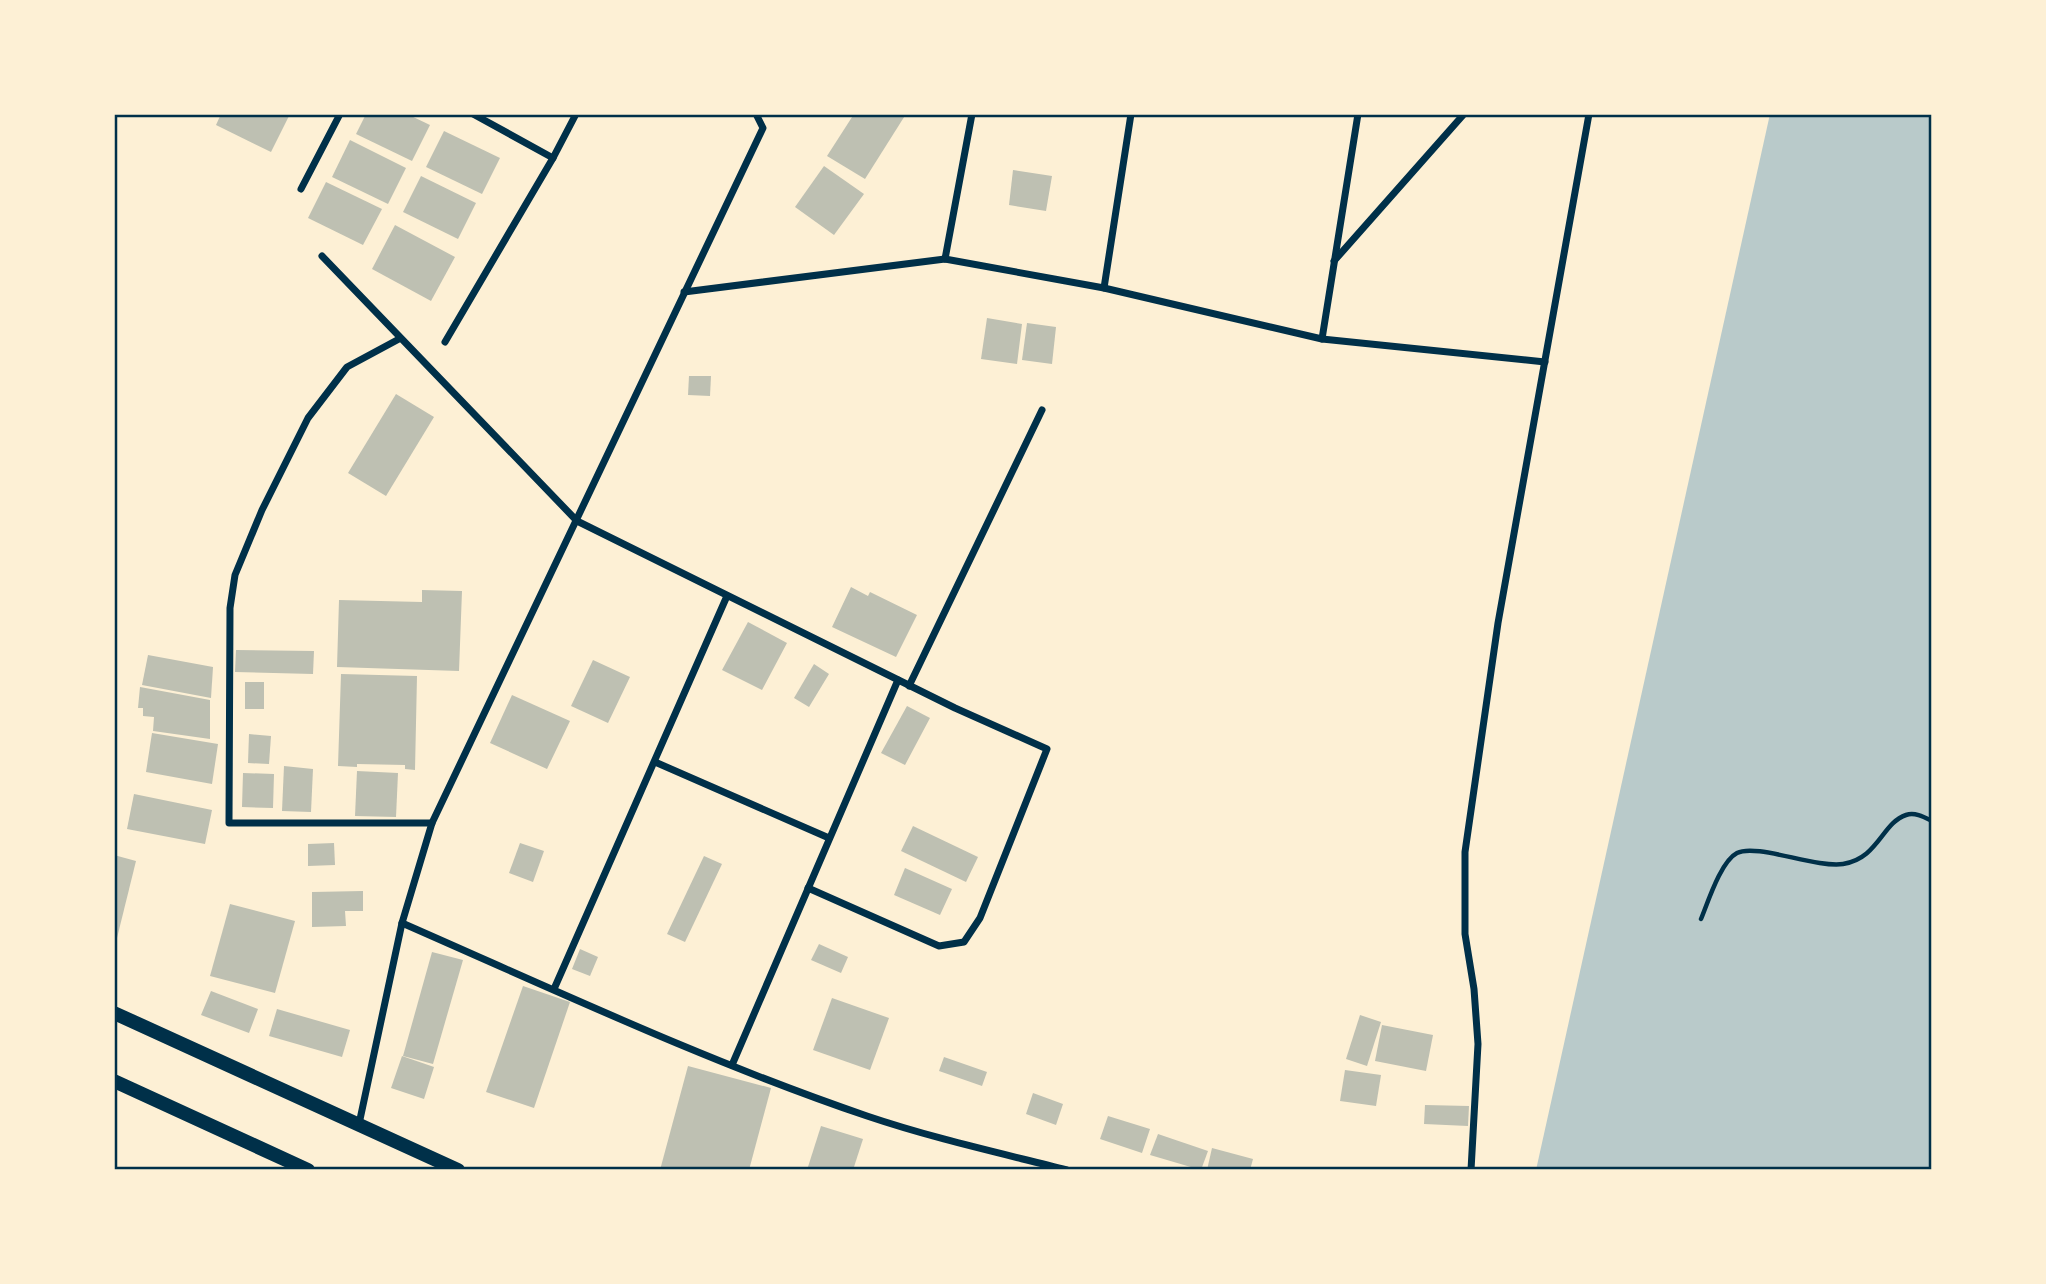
<svg xmlns="http://www.w3.org/2000/svg" width="2046" height="1284" viewBox="0 0 2046 1284" font-family="Manrope,sans-serif">
	<style>
		.green { fill: #b9caca }
		.building { fill: #bec0b2 }
		.lines { fill: none; stroke-linecap: round; stroke-linejoin: round }
		.path { stroke: #003049; stroke-width: 4.5 }
		.minor { stroke: #003049; stroke-width: 7 }
		.secondary { stroke: #003049; stroke-width: 14 }
		.neatline { fill: none; stroke: #003049; stroke-width: 2.5 }
	</style>
	<rect width="100%" height="100%" fill="#fdf0d5"/>
	<path class="green" d="M1770,114H1932V1170H1536Z"/>
	<g class="building">
		<path d="M221,114H285L289,116L271,152L216,125Z"/>
		<path d="M366,114H407L430,125L412,161L356,134Z"/>
		<path d="M854,114H906L865,179L827,156Z"/>
		<path d="M444,131L500,158L482,194L426,167Z"/>
		<path d="M350,140L406,168L388,204L332,177Z"/>
		<path d="M824,166L864,194L834,235L795,207Z"/>
		<path d="M1013,170L1052,176L1046,211L1009,205Z"/>
		<path d="M421,176L476,203L458,239L403,212Z"/>
		<path d="M326,182L382,209L363,245L308,218Z"/>
		<path d="M395,225L455,257L431,301L372,269Z"/>
		<path d="M987,318L1022,324L1017,364L981,359Z"/>
		<path d="M1027,323L1056,327L1052,364L1022,360Z"/>
		<path d="M689,376H711L710,396L688,395Z"/>
		<path d="M396,394L434,417L386,496L348,473Z"/>
		<path d="M851,587L868,596L870,592L917,615L896,657L832,627Z"/>
		<path d="M422,590L462,591L459,671L337,667L339,600L422,602Z"/>
		<path d="M748,622L787,643L762,690L722,670Z"/>
		<path d="M236,650L314,651L313,674L235,672Z"/>
		<path d="M148,655L213,667L211,698L142,685Z"/>
		<path d="M593,660L630,677L608,723L571,706Z"/>
		<path d="M814,664L829,674L809,707L794,698Z"/>
		<path d="M341,674L417,676L415,770L405,769V765L357,764V767L338,766Z"/>
		<rect x="245" y="682" width="19" height="27"/>
		<path d="M140,687L210,700V739L153,731L154,717L143,716V708H138Z"/>
		<path d="M512,695L570,721L547,769L490,743Z"/>
		<path d="M907,706L930,718L905,765L881,753Z"/>
		<path d="M152,733L218,744L212,784L146,772Z"/>
		<path d="M249,734L271,736L269,764L248,763Z"/>
		<path d="M284,766L313,769L311,812L282,811Z"/>
		<path d="M357,771L398,773L396,817L355,816Z"/>
		<path d="M243,773L274,774L273,808L242,807Z"/>
		<path d="M134,794L212,810L205,844L127,829Z"/>
		<path d="M913,826L978,857L966,882L901,851Z"/>
		<path d="M334,843L335,865L308,866V844Z"/>
		<path d="M520,843L544,851L533,882L509,873Z"/>
		<path d="M114,855L136,861L117,938L114,937Z"/>
		<path d="M704,856L722,864L685,942L667,934Z"/>
		<path d="M905,868L952,889L940,915L894,895Z"/>
		<path d="M363,891V911H345L346,926L312,927V892Z"/>
		<path d="M230,904L295,921L275,993L210,976Z"/>
		<path d="M819,944L848,957L841,973L811,960Z"/>
		<path d="M580,949L598,957L590,976L572,969Z"/>
		<path d="M432,952L463,960L433,1064L403,1056Z"/>
		<path d="M523,986L570,1002L534,1108L486,1092Z"/>
		<path d="M211,991L258,1009L249,1033L201,1015Z"/>
		<path d="M832,998L889,1018L870,1070L813,1050Z"/>
		<path d="M277,1009L350,1030L342,1057L269,1036Z"/>
		<path d="M1360,1015L1381,1022L1367,1066L1346,1059Z"/>
		<path d="M1382,1025L1433,1035L1426,1071L1375,1061Z"/>
		<path d="M402,1056L434,1067L424,1099L391,1088Z"/>
		<path d="M944,1057L987,1072L982,1086L939,1071Z"/>
		<path d="M688,1066L771,1088L749,1170H660Z"/>
		<path d="M1345,1070L1381,1075L1376,1106L1340,1101Z"/>
		<path d="M1033,1093L1063,1104L1056,1125L1026,1114Z"/>
		<path d="M1425,1105L1469,1106L1468,1126L1424,1124Z"/>
		<path d="M1108,1116L1150,1129L1142,1153L1100,1139Z"/>
		<path d="M821,1126L863,1139L853,1170H807Z"/>
		<path d="M1158,1134L1208,1151L1201,1170L1150,1155Z"/>
		<path d="M1212,1148L1253,1159L1250,1170H1207Z"/>
	</g>
	<g class="lines">
		<path class="path" d="M1701,919C1708,902 1721,861 1737,853C1756,843 1815,868 1843,864C1878,859 1882,823 1906,815C1915,812 1924,817 1932,821"/>
		<g class="minor">
			<path d="M473,114L553,158"/>
			<path d="M301,189L340,114"/>
			<path d="M322,256L577,521L955,708L1047,749L980,918L964,942L939,946L808,888"/>
			<path d="M945,259L972,114"/>
			<path d="M1334,261L1464,114"/>
			<path d="M1104,288L1131,114"/>
			<path d="M684,292L945,259L1104,288L1322,339L1545,362"/>
			<path d="M399,339L347,367L308,418L262,510L235,575L230,608L229,823H432"/>
			<path d="M1322,339L1358,114"/>
			<path d="M445,342L553,158L576,114"/>
			<path d="M909,686L1042,410"/>
			<path d="M655,762L829,838"/>
			<path d="M402,923C555,990 708,1062 867,1116C932,1138 1000,1153 1067,1170"/>
			<path d="M554,989L727,596"/>
			<path d="M732,1065L898,680"/>
			<path d="M359,1124L402,923L432,823L763,128L756,114"/>
			<path d="M1471,1170L1478,1044L1474,989L1465,934V852L1498,623L1589,114"/>
		</g>
		<g class="secondary">
			<path d="M114,1013L458,1170"/>
			<path d="M114,1081L308,1170"/>
		</g>
	</g>
	<rect width="2046" height="1284" fill="none" stroke="#fdf0d5" stroke-width="231"/>
	<rect x="116" y="116" width="1814" height="1052" class="neatline"/>
</svg>
